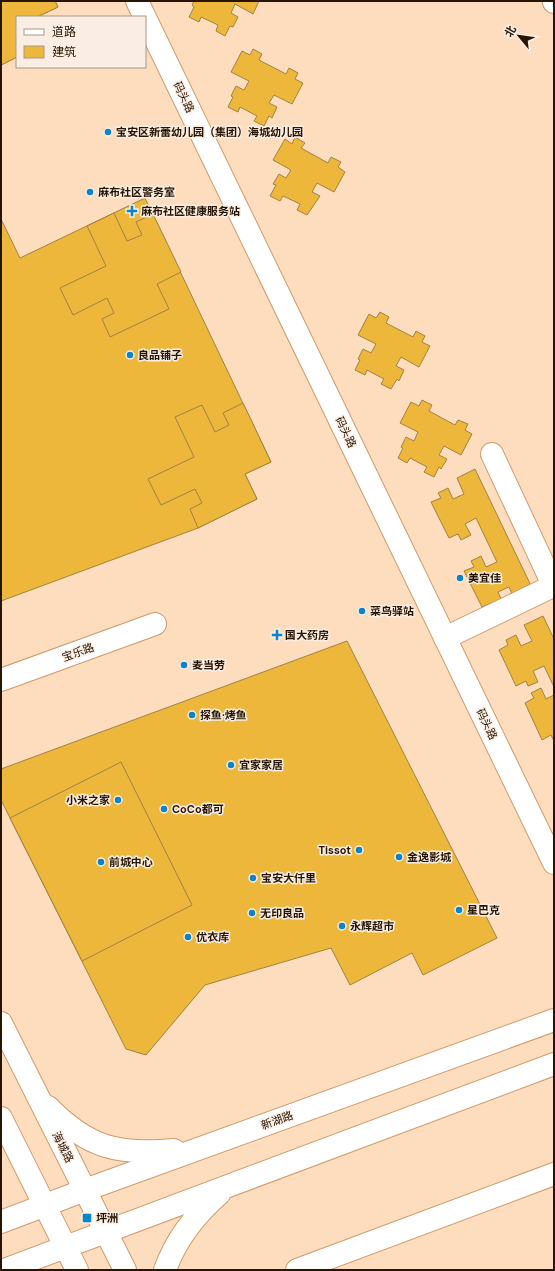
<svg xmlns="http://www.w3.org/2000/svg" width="555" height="1271" viewBox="0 0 555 1271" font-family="'DM Sans','Noto Sans SC',sans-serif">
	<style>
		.building { fill: #ecb73a; stroke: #a18242 }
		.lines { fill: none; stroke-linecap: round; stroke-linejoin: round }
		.minor-casing { stroke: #cf9a68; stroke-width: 24 }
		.major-casing { stroke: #cf9a68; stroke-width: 24 }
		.minor { stroke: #fff; stroke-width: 22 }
		.major { stroke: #fff; stroke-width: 22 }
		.poi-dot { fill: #0884cc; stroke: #faeee4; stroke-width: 1.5 }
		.labels { text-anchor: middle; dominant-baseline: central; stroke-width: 3; stroke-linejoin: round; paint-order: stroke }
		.street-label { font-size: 11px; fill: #271401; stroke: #faeee4 }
		.poi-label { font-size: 11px; font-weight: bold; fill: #271401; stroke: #faeee4; text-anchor: start }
	</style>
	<rect width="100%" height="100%" fill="#fedcbe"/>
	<g class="building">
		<path d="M1,1H55L58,7L37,17H17V57L1,65Z"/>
		<path d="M1,1H55L58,7L37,17H17V57L1,65Z"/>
		<path d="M194,1H259L253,14L235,4L231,13L238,17L233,27L230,26L225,36L216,31L218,25L201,17L199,22L189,17L194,7L192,5Z"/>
		<path d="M253,49L262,54L259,60L286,74L289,68L298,73L295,79L303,83L292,104L274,95L269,103L277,107L272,118L269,116L264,126L254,121L257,116L240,107L238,112L228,107L233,97L231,96L236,86L244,90L249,81L231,72L242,51L250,55Z"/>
		<path d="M295,137L305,143L301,148L328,163L331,157L341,162L338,167L345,172L334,192L317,183L312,192L320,196L307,215L297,210L300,204L283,196L280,201L270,196L276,185L273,184L279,174L286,178L291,170L273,160L285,139L292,144Z"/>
		<path d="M145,198L271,462L245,474L257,499L198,528L1,601V219L20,258Z"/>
		<path d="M114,213L127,241L142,235L136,222L153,214L181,272L157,284L169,309L110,337L102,319L114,313L107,298L73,315L60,288L106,266L87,226Z"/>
		<path d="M380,312L389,317L386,323L413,337L416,331L425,336L422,342L430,346L419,367L401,357L396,366L404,370L399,381L397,379L391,389L381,384L384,379L367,370L365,375L355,370L360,360L358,359L363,349L371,353L376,344L358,335L369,314L376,318Z"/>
		<path d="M422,400L432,405L429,411L455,425L458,420L468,424L465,430L472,434L461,455L444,446L439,455L447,459L441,469L439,467L434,477L424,472L427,467L410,458L407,463L398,458L403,448L401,447L406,437L414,441L418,432L400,423L411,402L419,406Z"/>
		<path d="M243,403L271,462L245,474L257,499L198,528L190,509L202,503L195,489L161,505L148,479L194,457L175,417L202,405L215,432L229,425L223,413Z"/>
		<path d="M475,469L535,594L516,602L509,587L498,592L503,603L493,608L491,603L482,607L464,571L474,567L471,561L481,556L486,567L497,562L476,518L465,524L471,535L461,540L458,534L449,538L431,502L441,498L438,493L448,488L453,499L464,494L457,478Z"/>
		<path d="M543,616L554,639V687L544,666L533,671L538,682L528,686L526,681L516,686L499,650L508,645L506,640L516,635L521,646L532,641L524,625Z"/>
		<path d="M347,641L497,938L423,975L412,953L350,985L331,948L205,985L146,1055L126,1049L1,800V769Z"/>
		<path d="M541,688L546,699L554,695V741L551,735L542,740L525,703L534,698L531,693Z"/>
		<path d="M121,762L192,905L82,961L10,818Z"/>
	</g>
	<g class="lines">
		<defs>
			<g id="minor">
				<path d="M137,1L554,863"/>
				<path d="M554,1V2"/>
				<path d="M492,454L554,587"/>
				<path d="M445,638L553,586"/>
				<path d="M1,680L155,624"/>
				<path d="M297,1270L554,1174"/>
			</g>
			<g id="major">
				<path d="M1,1023L125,1270"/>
				<path d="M48,1107C88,1148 118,1155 174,1150"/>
				<path d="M1,1118L77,1270"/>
				<path d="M1,1222L85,1190L554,1020"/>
				<path d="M4,1270L554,1064"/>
				<path d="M165,1270C176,1239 195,1215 219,1194"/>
			</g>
		</defs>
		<use href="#minor" class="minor-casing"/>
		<use href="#major" class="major-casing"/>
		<use href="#minor" class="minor"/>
		<use href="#major" class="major"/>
	</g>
	<g class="poi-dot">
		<circle cx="108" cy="132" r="4"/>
		<circle cx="90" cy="192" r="4"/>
		<path d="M130 205h4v4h4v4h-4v4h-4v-4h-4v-4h4z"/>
		<circle cx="130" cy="355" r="4"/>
		<circle cx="460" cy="578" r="4"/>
		<circle cx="362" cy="611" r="4"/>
		<path d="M275 629h4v4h4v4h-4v4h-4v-4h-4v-4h4z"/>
		<circle cx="184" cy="665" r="4"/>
		<circle cx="192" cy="715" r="4"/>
		<circle cx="231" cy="765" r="4"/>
		<circle cx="118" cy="800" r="4"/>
		<circle cx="164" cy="809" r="4"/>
		<circle cx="359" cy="850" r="4"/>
		<circle cx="399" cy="857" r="4"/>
		<circle cx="101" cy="862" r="4"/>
		<circle cx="253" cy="878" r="4"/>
		<circle cx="459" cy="910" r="4"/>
		<circle cx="252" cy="913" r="4"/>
		<circle cx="342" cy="926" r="4"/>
		<circle cx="188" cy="937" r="4"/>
		<rect x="82" y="1213" width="10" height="10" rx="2"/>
	</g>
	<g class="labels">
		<g class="street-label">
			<text transform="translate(184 97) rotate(64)">码头路</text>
			<text transform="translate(346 432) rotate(64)">码头路</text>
			<text transform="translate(78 652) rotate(-20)">宝乐路</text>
			<text transform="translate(487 724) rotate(64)">码头路</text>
			<text transform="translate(277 1120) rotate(-20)">新湖路</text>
			<text transform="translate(63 1147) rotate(63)">海城路</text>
		</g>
		<g class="poi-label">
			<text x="116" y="132">宝安区新蕾幼儿园（集团）海城幼儿园</text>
			<text x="98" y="192">麻布社区警务室</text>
			<text x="141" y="211">麻布社区健康服务站</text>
			<text x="138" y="355">良品铺子</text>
			<text x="468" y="578">美宜佳</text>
			<text x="370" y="611">菜鸟驿站</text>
			<text x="285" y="635">国大药房</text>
			<text x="192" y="665">麦当劳</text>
			<text x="200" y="715">探鱼·烤鱼</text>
			<text x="239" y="765">宜家家居</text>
			<text x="110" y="800" text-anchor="end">小米之家</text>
			<text x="172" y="809">CoCo都可</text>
			<text x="351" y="850" text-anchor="end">Tissot</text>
			<text x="407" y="857">金逸影城</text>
			<text x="109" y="862">前城中心</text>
			<text x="261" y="878">宝安大仟里</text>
			<text x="467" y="910">星巴克</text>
			<text x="260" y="913">无印良品</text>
			<text x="350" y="926">永辉超市</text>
			<text x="196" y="937">优衣库</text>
			<text x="96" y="1218">坪洲</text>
		</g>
	</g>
	<rect width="555" height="1271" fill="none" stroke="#271401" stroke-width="4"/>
	<rect x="16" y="16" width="130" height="52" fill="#faeee4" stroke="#a69789"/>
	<rect x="24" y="29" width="20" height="6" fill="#ffffff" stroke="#a69789"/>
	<text x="52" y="36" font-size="12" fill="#271401">道路</text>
	<rect x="24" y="46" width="20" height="12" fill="#ecb73a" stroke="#a69789"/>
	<text x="52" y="56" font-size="12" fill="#271401">建筑</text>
	<g transform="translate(519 36) rotate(299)" stroke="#faeee4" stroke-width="3" paint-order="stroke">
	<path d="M0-3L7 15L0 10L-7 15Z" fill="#271401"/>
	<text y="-6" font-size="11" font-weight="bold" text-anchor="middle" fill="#271401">北</text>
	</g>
</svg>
